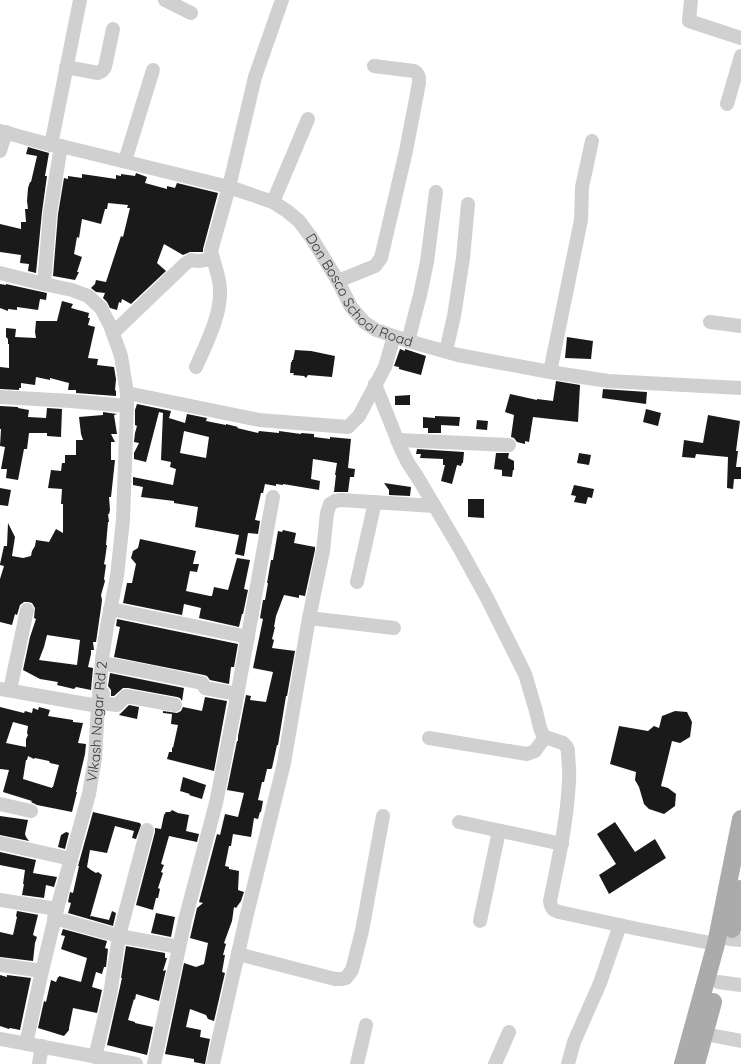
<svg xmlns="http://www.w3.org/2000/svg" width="741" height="1064" viewBox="0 0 741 1064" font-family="Quicksand,sans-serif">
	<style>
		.building { fill: #1a1a1a; fill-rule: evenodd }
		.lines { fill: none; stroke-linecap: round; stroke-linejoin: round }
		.minor { stroke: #d0d0d0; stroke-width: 14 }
		.major { stroke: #ababab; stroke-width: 18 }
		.labels { text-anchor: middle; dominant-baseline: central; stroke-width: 4; stroke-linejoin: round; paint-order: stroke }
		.street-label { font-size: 14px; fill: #333; stroke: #fff }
	</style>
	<rect width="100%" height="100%" fill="#fff"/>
	<g class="building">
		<path d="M28,147L49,153L45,176H47L42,212L36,273L28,271L29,264L20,263L21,255L0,252V224L21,229V222H26L25,209H28L27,201L28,188L30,182H31L37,156L26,154Z"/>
		<path d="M136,173L147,177L145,183L167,189V186L175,188L177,183L218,193L203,249V252H190L183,255L164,244L157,263L166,271L131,304L122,299L121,303L119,302L117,310L110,308L107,302L103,298L105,293L96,292L91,288L95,284L96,280L106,282L121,236L123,237L130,208H127L128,205L108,203L107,209H105L101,224L82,219L79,238L77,237L74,254L82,257L77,272H79L75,280L53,276L58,214L64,178L68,179V176L82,178V174L116,179V175L121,176V174L135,176Z"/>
		<path d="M0,284L6,285V284L47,293L46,300L40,299L38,310L17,307V310L8,309V311L0,308Z"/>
		<path d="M62,301L73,304L71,308L89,313L88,318H90L88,325L95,327L88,358L98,359L97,365L114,367L116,379L115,390L116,391V396L76,393V390H68L69,383L50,378V380L36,377L35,385L21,383V388H19V390L0,389V367L9,368V344H8V339L6,337V328L16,329L15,337L36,338L35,332L36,321H57Z"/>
		<path d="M567,337L593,341L591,359L565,358Z"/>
		<path d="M400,349L405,351V349L426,356L421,375L399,369V367L394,366Z"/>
		<path d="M295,350L311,351L335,356L332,377L308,375L306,378L304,376L293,375L294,373H290L291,362H292V360H293Z"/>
		<path d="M556,381L580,385L578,422L533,417L529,442L525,441V444L517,442L514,438L511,437L514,415L505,412L510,394L537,400V399L553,401Z"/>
		<path d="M603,389L647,392L646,404L602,398Z"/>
		<path d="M410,395V405H395V396Z"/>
		<path d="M137,404L171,411L169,418L185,423L187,414L207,418L206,421L226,425V424L238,427L237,428L258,433L259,431L279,433V431L301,434V433L314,434V437L330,439V437L351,439L348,468L355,469L354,477H350L348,492H334L336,475H335L337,463L313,459L311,479L320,481L319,490L283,484V485L276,484V486L265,484L263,493H261L255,520L260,521L258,534L248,533L244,556L235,554L239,535L195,527L198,507L174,503V501L141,497L143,487L133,485V477L173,485L176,469L170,467L171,462L161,460L163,413L159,412L146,462L134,459V453L139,443L134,442L135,433L137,426L135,425V410ZM184,431L209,437L206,458L180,453Z"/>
		<path d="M0,406L18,407V408L29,410L28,417L46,418L47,408L62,409L61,437L47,436V433H29L27,449H24L18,480L6,478L7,469H1L5,447L0,446L1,429H0Z"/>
		<path d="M646,409L661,413L658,426L643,422Z"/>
		<path d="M103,412L117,414L114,415L117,434H111L115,442H111V460H115L111,497H109L110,510L109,514H108L109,522H108L106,545H107L105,559L104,564L106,565L104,579L105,581L101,595L102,600L101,608L96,642H93L94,650H91V654L88,667L93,668L91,690L76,687L74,689L57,685L58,682L40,679L23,670L30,637L36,619L34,618L35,608L32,603L28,602H24L20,605L17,615L15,614L12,625L0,622V579L4,566L0,565V564L4,546H7L8,523L15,537L12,556L23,558L31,556L32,551L35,546L36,540L49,542L56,529L63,533V504H61L62,489L48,488L51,470L61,471L62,463H65V455H76V440H83L81,434L79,417L103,415ZM47,635L80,640L77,665L39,660L44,647Z"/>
		<path d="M708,415L740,421L736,451H738L736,467H741V479H734L733,489L727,488L728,457L696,454L695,458L682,457L684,440L703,443Z"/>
		<path d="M435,416L460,417L459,426L441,425V433H428V428H423V417L435,418Z"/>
		<path d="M477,420L488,421L487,430L476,429Z"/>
		<path d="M417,449L464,452L463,463H462L461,466L457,465L452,484L441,481L445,465H443V459L420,458L421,454H416Z"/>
		<path d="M496,453H509L508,458L514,461V470H513L512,477L502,476V470L494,469Z"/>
		<path d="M579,453L591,455L589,465L577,463Z"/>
		<path d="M384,483L411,487L410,496L389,495V490Z"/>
		<path d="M574,485L594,489L592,498L588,497L586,504L574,502L576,496L571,495Z"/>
		<path d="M0,488L11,490L8,506L0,505Z"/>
		<path d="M468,499H484V518L468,517Z"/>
		<path d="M283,530L296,533L294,543L315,547V550L305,596L299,595V598L284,595L276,616L274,627H275L272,639L274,640L272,648L295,651L287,696H286L278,745H277L272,768L271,769H267L264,782H262L258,800L263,801L261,812H260L258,819L254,818L251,837L233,834L231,846H229L225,866L229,867V869L239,871L238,890L244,892L241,901L236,908L234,907L232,921L224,943L226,944L223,955H225L222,972L225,973L214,1021L208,1019L206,1015L190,1009L186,1027L201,1030L200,1037L210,1039L205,1064H204L194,1062V1059L165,1054L184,963L196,967L204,964L208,943L190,938L197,908L203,903L199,902L217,834L220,835L225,814L238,817L244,793L227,790L237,741H238V736L246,695L251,696L250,700L266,702L273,672L253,668L263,619L260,618L263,600H265L268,583H267L271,560H273L278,531L282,532Z"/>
		<path d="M140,539L196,551L193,564H199L197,572L190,571L186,591L210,596H212L214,587L228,590L237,558L250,560L244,589L248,590L243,614H242L239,627L199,618L201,608L184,604L182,615L123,603L127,583H132L136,564L131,558L133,551L138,548Z"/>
		<path d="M117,619L238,644L234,667H231L229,684L210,680L207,676L204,675L114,657L120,627L116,626Z"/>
		<path d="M110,673L184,688L182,701L180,698L177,697L128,688H123L114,696H111V690L108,686Z"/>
		<path d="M205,697L227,701L214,771L167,759L169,752H172V747L173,748L178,725L171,724L172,714L163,713V711L177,713L181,711L183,707L202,711Z"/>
		<path d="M129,705L139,707L137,719L119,715Z"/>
		<path d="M0,707L24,713L25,711L32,713L33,708L38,710L39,707L50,710L48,716L73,720V722L83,723L78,743L86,744L85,754L76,792H77L72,812L37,805L31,802L32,801L3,792L9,770L0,769ZM13,722L28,726L27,733L28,735L26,739V747L6,743ZM28,756L34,759L35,758L49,761L50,763L59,765L53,787H52V788L23,779L26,760H27Z"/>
		<path d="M675,711L687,712L692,722L690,737L680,743L672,741L661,786L668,788L676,794L675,806L664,814L649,809L644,804L639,787L635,780L636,772L610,764L619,726L648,731L654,726L659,728L662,716Z"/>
		<path d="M183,777L206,785L202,799L189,795L190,794L180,791Z"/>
		<path d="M172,810L178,813L189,815L186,831L199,834L197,842L169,836L161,864L164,865L161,872L163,873L158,888L160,889L158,898H156L153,910L136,905L155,832V828L161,829L164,815L166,812H170Z"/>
		<path d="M93,812L140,823L141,825L136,839L132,838L134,831L115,826L107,853L90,850L87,867L91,870L96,873L98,872L102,875L90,917L91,916L109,920L112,911L116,913L113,926L68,913L71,903L68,902L70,892L73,893L79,866H78Z"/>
		<path d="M0,816L28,820L25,834L26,837L29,841L0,835Z"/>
		<path d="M615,822L635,852L655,839L666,858L609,894L599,875L616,864L597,834Z"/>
		<path d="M66,832L69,833L65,849L58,847L61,835Z"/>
		<path d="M0,852L36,860L33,873L57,877L54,887L46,885L44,898L22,895L24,884H23L25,870L0,865Z"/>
		<path d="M17,911L39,915H38L33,935L37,937L35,943L33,961L0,957V932L13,935L17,917L16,916Z"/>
		<path d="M156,913L175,917L171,937L151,933Z"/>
		<path d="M63,929L107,941L105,948L108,949L106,967H104L102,974L96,972L92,987L102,990L97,1013L73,1008L69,1028V1030L64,1036L38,1028L44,1001L46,1002L51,980L56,982L58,977H59V976L81,982L87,958L61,949L65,936L61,935Z"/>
		<path d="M126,946L165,953V958H167L163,971L166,970L159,1001L136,994L135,1000L134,999L128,1020L135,1022V1023L153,1027L147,1055L107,1045L122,978H121Z"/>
		<path d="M0,975L7,977V975L31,978L20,1030L10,1028L9,1029L0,1026Z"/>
	</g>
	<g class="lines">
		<g class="minor">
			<path d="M165,0L191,13"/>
			<path d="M691,0L689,21L741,38"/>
			<path d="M66,67L98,73L102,71L105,67L113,29"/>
			<path d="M727,104L741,56"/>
			<path id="s1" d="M0,131L51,145L61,146L229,187L273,202L287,211L299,221L311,237L338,281L351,307L364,322L376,330L408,341L458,355L550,372L608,381L741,388"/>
			<path d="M51,145L80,0"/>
			<path d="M0,151L6,132"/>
			<path d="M125,161L153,70"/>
			<path d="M273,202L308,119"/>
			<path d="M0,273L44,284"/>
			<path d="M338,281L375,266L381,258L406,151L419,83C419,77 419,74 414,71L374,66"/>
			<path d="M710,322L741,326"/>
			<path d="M113,333L185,264L191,260C199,262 205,261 212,258"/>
			<path d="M408,341L420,295L427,262L436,192"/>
			<path d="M446,351L454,316L463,258L468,204"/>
			<path d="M196,367C206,344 221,316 220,290C220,277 214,264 211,251L229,187L255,77L282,0"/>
			<path d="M550,372L581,220L582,187L592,141"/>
			<path d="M375,384L401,449L408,463L418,478L460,549L487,598L525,674L536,711L540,728L543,735L545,737L563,743L566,746L568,750C568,761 570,771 569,781C567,822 558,862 550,901C551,908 553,910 559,912L638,929L716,944"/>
			<path d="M127,393L259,420L348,427L359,416L385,367L394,336"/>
			<path d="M0,397L71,401L127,406"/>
			<path d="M397,440L509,445"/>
			<path d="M357,582L375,502"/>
			<path d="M110,609L248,637"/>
			<path d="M309,618L394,628"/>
			<path d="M102,663L149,672L202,683L205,688L237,694"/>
			<path d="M0,689L98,706"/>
			<path d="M10,690L27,610"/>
			<path d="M101,693H103L102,703L117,705L126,696L175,705"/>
			<path d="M429,738L527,754L535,751L545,737"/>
			<path d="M0,804L31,811"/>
			<path d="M459,822L562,844"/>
			<path d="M0,843L71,859"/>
			<path d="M0,900L57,909"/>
			<path d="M54,918L119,936L147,830"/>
			<path d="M480,921L499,831"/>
			<path d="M729,939L741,940"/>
			<path d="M238,954L335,979H342L346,978L352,970L362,931L383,816"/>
			<path d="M0,965L42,971"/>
			<path d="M718,982L741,985"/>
			<path d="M705,1034L741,1041"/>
			<path d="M0,1039L136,1064"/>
			<path id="s2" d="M26,1044L42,971L57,909L89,794L95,758L98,706L102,659L107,626L117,576L123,520L127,406V393L121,356L110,325L101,308L88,296L72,290L44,284L50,213L61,146"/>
			<path d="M95,1057L110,995L119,936L179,947"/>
			<path d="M39,1064L42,1046"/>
			<path d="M154,1064L185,920L216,803L235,707L273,497"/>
			<path d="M213,1064L247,914L284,763L309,618L323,551L327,513L330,504L335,501L341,500L434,506"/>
			<path d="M357,1064L366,1025"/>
			<path d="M495,1064L509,1032"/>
			<path d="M568,1064L574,1042L600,983L620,925"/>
		</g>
		<g class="major">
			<path d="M732,929L741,889"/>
			<path d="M683,1064L716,944L741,819"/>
			<path d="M696,1064L713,1002"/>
		</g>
	</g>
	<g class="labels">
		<g class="street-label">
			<text stroke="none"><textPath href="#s1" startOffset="410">Don Bosco School Road</textPath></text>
			<text stroke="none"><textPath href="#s2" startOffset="331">Vikash Nagar Rd 2</textPath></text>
		</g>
	</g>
</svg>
